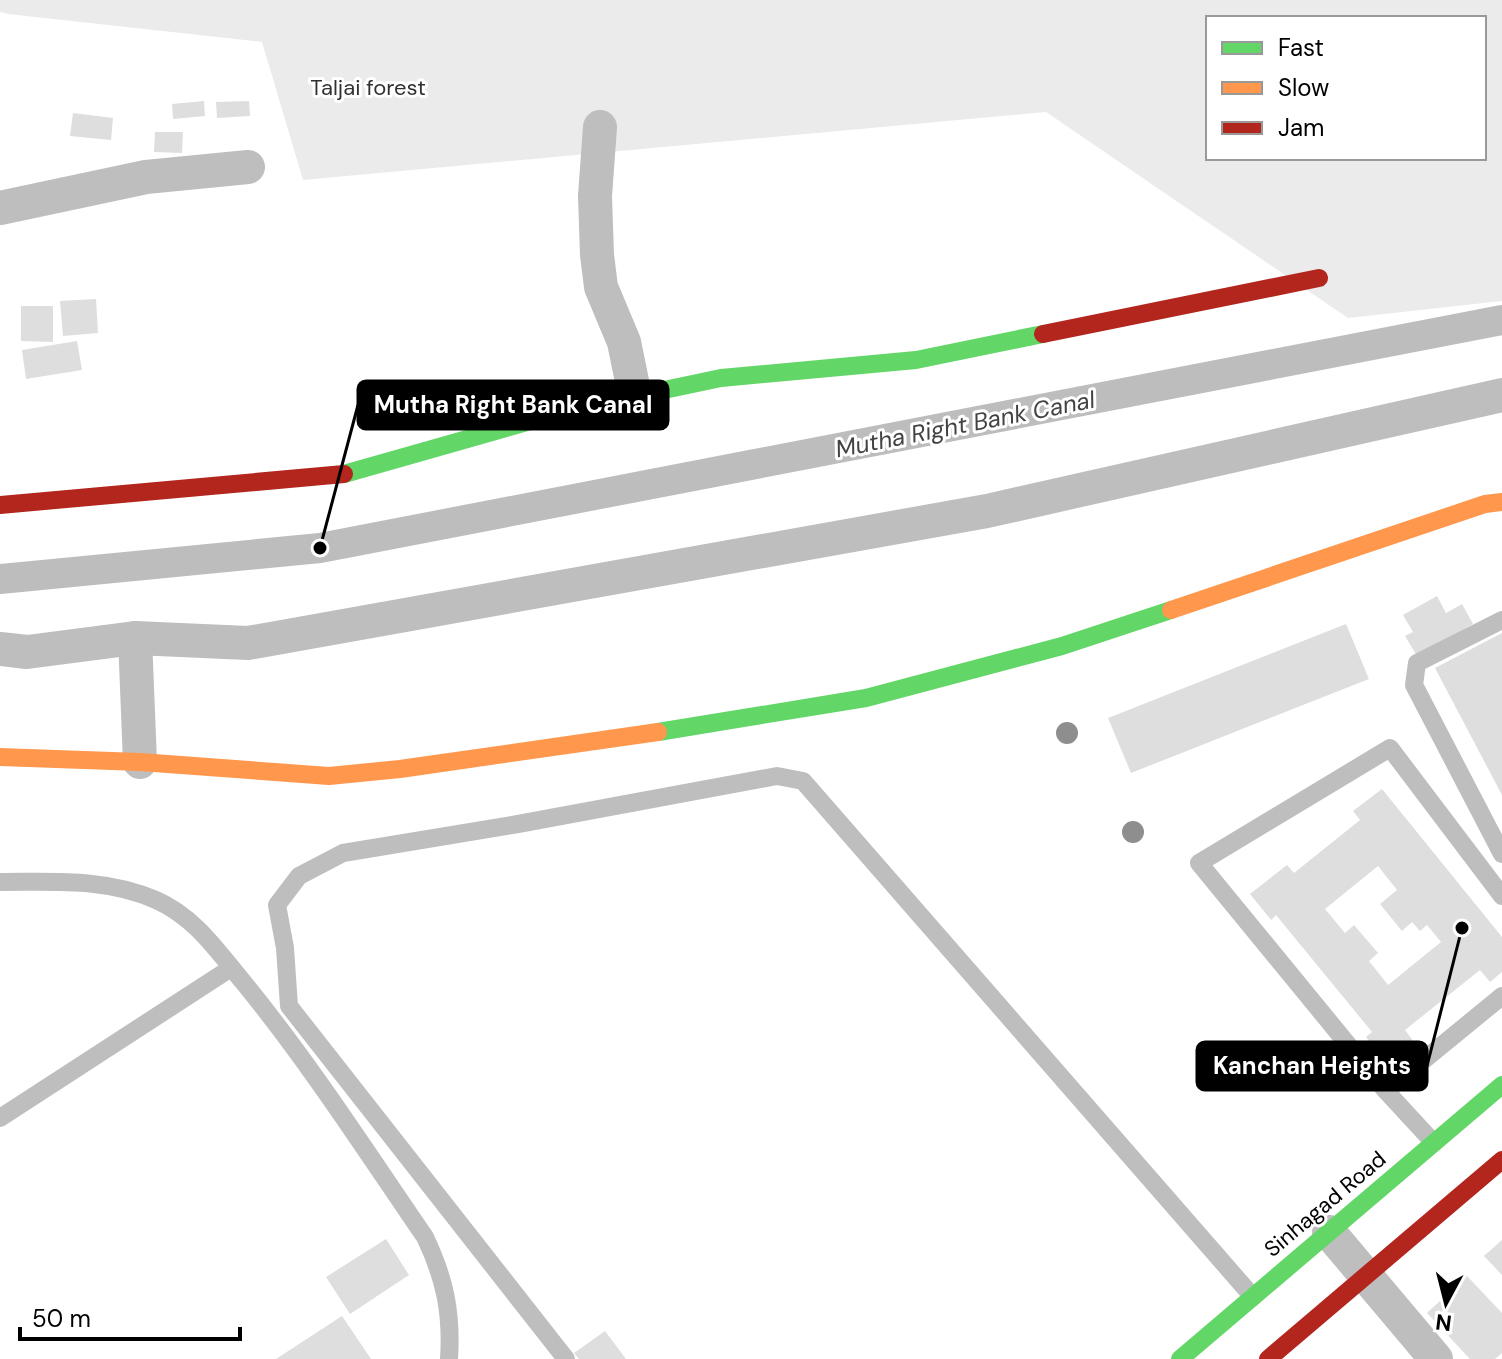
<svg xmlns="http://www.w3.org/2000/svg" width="1502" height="1359" viewBox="0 0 1502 1359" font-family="'DM Sans',sans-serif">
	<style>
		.green { fill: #ebebeb; fill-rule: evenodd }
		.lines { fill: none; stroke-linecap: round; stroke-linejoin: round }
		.canal { stroke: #bdbdbd; stroke-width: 30 }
		.building { fill: #dedede; fill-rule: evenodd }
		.lane { stroke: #bebebe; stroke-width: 18 }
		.street { stroke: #bebebe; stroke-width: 34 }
		.fast { stroke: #63d668; stroke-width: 18 }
		.slow { stroke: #ff974d; stroke-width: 18 }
		.jam { stroke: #b3261e; stroke-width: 18 }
		.tree { fill: #8e8e8e }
		.labels { text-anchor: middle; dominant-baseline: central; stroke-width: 6; stroke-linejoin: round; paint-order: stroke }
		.park-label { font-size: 22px; fill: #313131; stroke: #fff }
		.street-label { font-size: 22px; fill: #000; stroke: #fff }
		.water-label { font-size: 24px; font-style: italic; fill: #424242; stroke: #fff }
		.leader { fill: none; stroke: #000; stroke-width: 3 }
		.callout-dot { fill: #000; stroke: #fff; stroke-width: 3 }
		.callout { fill: #000; stroke: #000; stroke-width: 3 }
		.callout-label { font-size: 24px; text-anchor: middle; font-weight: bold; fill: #fff }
	</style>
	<rect width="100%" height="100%" fill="#fff"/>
	<path class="green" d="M0,0H1502V301L1348,318L1046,112L303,180L262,42L8,14L0,12ZM1208,18H1484V158H1208Z"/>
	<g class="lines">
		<path class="canal" d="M0,579L320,548L1502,320"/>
	</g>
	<g class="building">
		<path d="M204,101L205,116L173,119L172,104Z"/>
		<path d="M249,101L250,116L217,118L216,102Z"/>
		<path d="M73,113L113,118L111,140L70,136Z"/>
		<path d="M155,132H183L182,153L154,152Z"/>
		<path d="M96,299L98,333L63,336L60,301Z"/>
		<path d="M21,306H53V342L21,341Z"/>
		<path d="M77,341L82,370L26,379L22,350Z"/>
		<path d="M1437,596L1446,613L1462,604L1473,624L1417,656L1405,636L1413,632L1403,615Z"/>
		<path d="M1346,624L1369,679L1131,773L1108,718Z"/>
		<path d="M1502,633V795L1435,668Z"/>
		<path d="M1382,789L1502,937V972L1490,982L1480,970L1405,1030L1414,1042L1387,1064L1366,1037L1372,1032L1276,915L1271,920L1250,894L1287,865L1294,873L1360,820L1353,811ZM1378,866L1397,890L1380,904L1402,931L1412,922L1420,931L1427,925L1441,942L1388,985L1369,961L1378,953L1354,925L1345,933L1325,909Z"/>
		<path d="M386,1239L409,1275L350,1314L326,1277Z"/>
		<path d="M1502,1240V1275L1484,1256Z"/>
		<path d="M1467,1276L1502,1313V1353L1495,1359H1470L1427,1313Z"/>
		<path d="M342,1316L371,1359H276Z"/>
		<path d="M605,1331L626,1359H579L574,1353Z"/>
	</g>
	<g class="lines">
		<g class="lane">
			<path d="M1502,620L1417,663L1414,685L1502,854"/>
			<path d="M0,882C54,882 106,878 156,900C195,917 218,952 244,983C310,1064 366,1151 425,1237C445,1279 452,1313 449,1359"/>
			<path d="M1386,1091L1502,996"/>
			<path d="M0,1118L231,968"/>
			<path d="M1434,1143L1386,1091L1199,863L1390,748L1502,896"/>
			<path d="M566,1359L289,1006L285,948L277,905L299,876L343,853L518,824L777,776L803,781L1253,1297"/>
		</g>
		<g class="street">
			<path d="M600,127L595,196L597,255L601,287L624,342L635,396"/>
			<path d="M0,208L146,177L248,167"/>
			<path d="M135,638L140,762"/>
			<path d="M0,649L27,652L135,638L248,643L987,511L1502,395"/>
			<path d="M1329,1232L1436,1359"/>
		</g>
		<g class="fast">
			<path d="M344,474L569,410L721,378L916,360L1043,334"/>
			<path d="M658,732L866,698L1062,646L1171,610"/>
			<path d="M1180,1359L1502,1085"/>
		</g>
		<g class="slow">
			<path d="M1171,610L1485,504L1502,502"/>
			<path d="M0,757L140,762L329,776L400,769L658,732"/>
		</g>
		<g class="jam">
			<path d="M1043,334L1319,278"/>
			<path d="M0,505L344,474"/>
			<path d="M1268,1359L1502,1160"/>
		</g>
	</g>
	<g class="tree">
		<circle cx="1067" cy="733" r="11"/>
		<circle cx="1133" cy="832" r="11"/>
	</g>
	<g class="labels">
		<g class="park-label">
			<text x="368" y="87">Taljai forest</text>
		</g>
		<g class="street-label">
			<text transform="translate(1325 1204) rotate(-40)">Sinhagad Road</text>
		</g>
		<g class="water-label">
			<text transform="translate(965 424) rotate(-11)">Mutha Right Bank Canal</text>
		</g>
	</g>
	<path class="leader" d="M320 548L358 405M1462 928L1427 1066"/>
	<g class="callout-dot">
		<circle cx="320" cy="548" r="8"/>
		<circle cx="1462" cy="928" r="8"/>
	</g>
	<g class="callout">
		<rect x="358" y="381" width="310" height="48" rx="8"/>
		<rect x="1197" y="1042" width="230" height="48" rx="8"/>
	</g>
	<g class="callout-label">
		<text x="513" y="413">Mutha Right Bank Canal</text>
		<text x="1312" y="1074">Kanchan Heights</text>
	</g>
	<rect x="1206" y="16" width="280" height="144" fill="#ffffff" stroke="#999999" stroke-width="2"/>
	<rect x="1222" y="42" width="40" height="12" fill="#63d668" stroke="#999999" stroke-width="2"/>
	<text x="1278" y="56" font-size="24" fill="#000000">Fast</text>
	<rect x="1222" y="82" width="40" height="12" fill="#ff974d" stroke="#999999" stroke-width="2"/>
	<text x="1278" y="96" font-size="24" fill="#000000">Slow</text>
	<rect x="1222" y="122" width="40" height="12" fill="#b3261e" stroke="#999999" stroke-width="2"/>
	<text x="1278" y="136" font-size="24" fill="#000000">Jam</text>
	<g transform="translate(1446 1303) rotate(187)" stroke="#ffffff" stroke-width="6" paint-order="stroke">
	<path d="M0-6L14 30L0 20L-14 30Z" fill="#000000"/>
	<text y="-12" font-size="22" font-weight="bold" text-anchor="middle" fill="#000000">N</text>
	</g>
	<path d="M20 1327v12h220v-12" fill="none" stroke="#000000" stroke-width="4"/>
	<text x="32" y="1327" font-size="24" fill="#000000" stroke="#ffffff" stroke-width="6" paint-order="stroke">50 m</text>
</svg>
